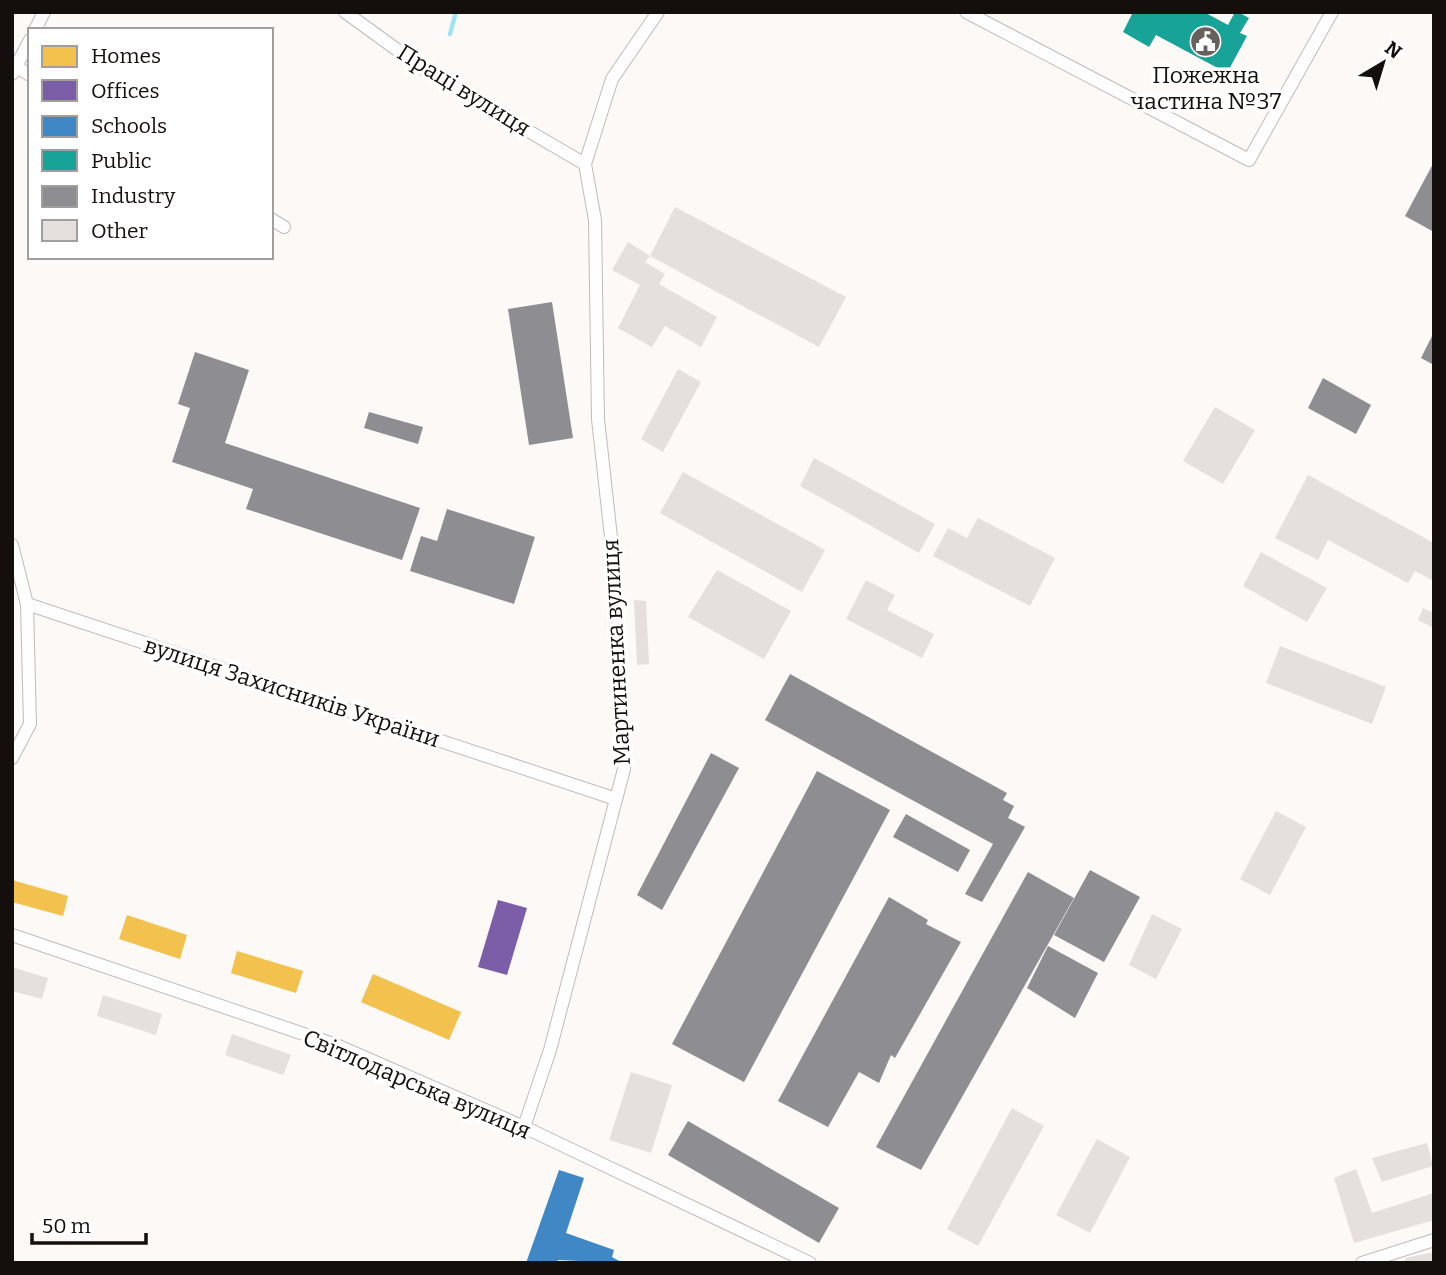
<svg xmlns="http://www.w3.org/2000/svg" width="1446" height="1275" viewBox="0 0 1446 1275" font-family="Bitter,serif">
	<style>
		.homes { fill: #f2c14e }
		.offices { fill: #7b5ea7 }
		.schools { fill: #3f88c5 }
		.public { fill: #17a398 }
		.industry { fill: #8d8d92 }
		.lines { fill: none; stroke-linecap: round; stroke-linejoin: round }
		.stream { stroke: #a1e2f6; stroke-width: 4.5 }
		.building { fill: #e5dfdd }
		.street-casing { stroke: #c0bbb9; stroke-width: 14 }
		.street { stroke: #fffefe; stroke-width: 12 }
		.labels { text-anchor: middle; dominant-baseline: central; stroke-width: 7; stroke-linejoin: round; paint-order: stroke }
		.poi-label { font-size: 23px; fill: #140e0c; stroke: #fff }
		.street-label { font-size: 23px; fill: #140e0c; stroke: #fff }
	</style>
	<rect width="100%" height="100%" fill="#fdf9f7"/>
	<g class="homes">
		<path d="M12,880L68,896L63,916L12,902Z"/>
		<path d="M127,915L187,935L180,959L119,939Z"/>
		<path d="M237,951L303,971L296,993L231,973Z"/>
		<path d="M373,974L461,1012L449,1040L361,1002Z"/>
	</g>
	<path class="offices" d="M498,900L527,908L507,975L478,967Z"/>
	<path class="schools" d="M559,1170L584,1178L566,1233L614,1250L612,1257L623,1263L558,1260L557,1263H526Z"/>
	<path class="public" d="M1133,12H1204L1228,25L1235,12H1238L1249,18L1240,33L1247,36L1227,73L1156,35L1149,47L1123,32Z"/>
	<g class="industry">
		<path d="M1434,162V232L1405,216Z"/>
		<path d="M552,302L573,438L529,445L508,309Z"/>
		<path d="M1434,332V365L1421,358Z"/>
		<path d="M195,352L249,370L225,443L420,508L402,560L246,509L253,489L172,462L190,408L178,404Z"/>
		<path d="M1323,378L1371,405L1356,434L1308,408Z"/>
		<path d="M369,412L423,427L418,444L364,428Z"/>
		<path d="M447,509L535,537L514,604L410,571L421,536L437,541Z"/>
		<path d="M790,674L1007,793L1003,800L1014,806L1008,818L1025,827L982,902L965,894L993,844L765,720Z"/>
		<path d="M711,753L739,768L662,910L637,895Z"/>
		<path d="M817,771L890,810L744,1082L672,1044Z"/>
		<path d="M906,814L970,850L958,872L893,837Z"/>
		<path d="M1090,870L1140,897L1104,962L1054,935Z"/>
		<path d="M1028,872L1074,898L921,1170L876,1147Z"/>
		<path d="M889,897L928,920L926,924L961,942L895,1058L891,1055L879,1083L859,1072L828,1127L778,1101Z"/>
		<path d="M1048,946L1098,973L1075,1018L1027,988Z"/>
		<path d="M688,1121L839,1208L819,1243L668,1155Z"/>
	</g>
	<g class="lines">
		<path class="stream" d="M450,34L456,12"/>
	</g>
	<g class="building">
		<path d="M675,207L846,297L819,347L650,256Z"/>
		<path d="M628,242L650,256L645,262L665,274L659,284L717,317L701,347L665,326L652,347L618,328L640,285L612,270Z"/>
		<path d="M678,369L701,382L663,452L641,439Z"/>
		<path d="M1215,407L1255,430L1223,484L1183,461Z"/>
		<path d="M814,458L935,524L919,553L800,486Z"/>
		<path d="M683,472L825,550L802,592L660,513Z"/>
		<path d="M1308,475L1434,543V581L1415,571L1408,583L1328,540L1318,560L1275,538Z"/>
		<path d="M978,518L1055,558L1030,606L933,556L948,528L967,538Z"/>
		<path d="M1261,552L1327,588L1307,622L1243,586Z"/>
		<path d="M717,570L791,611L764,659L688,617Z"/>
		<path d="M866,580L895,595L887,610L934,634L922,658L846,619Z"/>
		<path d="M634,600L646,601L649,664L637,665Z"/>
		<path d="M1423,608L1434,613V628L1418,620Z"/>
		<path d="M1280,646L1386,687L1372,724L1266,683Z"/>
		<path d="M1276,811L1306,827L1270,895L1240,879Z"/>
		<path d="M1152,914L1182,929L1156,979L1129,965Z"/>
		<path d="M12,967L48,978L42,999L12,991Z"/>
		<path d="M103,995L162,1014L156,1035L97,1016Z"/>
		<path d="M232,1034L291,1055L283,1075L225,1055Z"/>
		<path d="M631,1072L672,1085L651,1153L609,1140Z"/>
		<path d="M1012,1108L1044,1126L978,1246L947,1229Z"/>
		<path d="M1097,1139L1130,1157L1090,1233L1056,1215Z"/>
		<path d="M1427,1143L1433,1166L1382,1182L1372,1158Z"/>
		<path d="M1356,1169L1372,1213L1434,1193V1220L1354,1243L1334,1178Z"/>
		<path d="M1434,1252V1263H1406L1405,1258Z"/>
	</g>
	<g class="lines">
		<defs>
			<g id="street">
				<path d="M345,12L429,73L585,164"/>
				<path d="M966,12L1249,160L1332,12"/>
				<path d="M35,30L44,12"/>
				<path d="M16,67L30,75"/>
				<path d="M12,74L30,40"/>
				<path d="M271,219L284,227"/>
				<path d="M12,545L27,604L30,724L12,758"/>
				<path d="M27,604L616,799"/>
				<path d="M12,935L336,1045L524,1127L810,1263"/>
				<path d="M524,1127L550,1050L624,769L617,592L598,419L595,220L585,164L612,79L658,12"/>
				<path d="M1362,1263L1434,1240"/>
			</g>
		</defs>
		<use href="#street" class="street-casing"/>
		<use href="#street" class="street"/>
	</g>
	<defs>
		<symbol id="civic-disc" viewBox="-11 -11 22 22"><circle r="9.5" fill="#66605e" stroke="#fff"/><path d="M-.6-6.5H3V-4.5H.6V-3L4-1V1h2V6H-6V1h2V-1L-.6-3ZM-1.2 2.5V6h2.4V2.5Z" fill="#fff"/></symbol>
	</defs>
	<g fill-rule="evenodd">
		<use href="#civic-disc" x="1188" y="24" width="35" height="35"/>
	</g>
	<g class="labels">
		<g class="poi-label">
			<text x="1206" y="75">Пожежна<tspan x="1206" dy="26">частина №37</tspan></text>
		</g>
		<g class="street-label">
			<text transform="translate(464 90) rotate(32)">Праці вулиця</text>
			<text transform="translate(616 652) rotate(-93)">Мартиненка вулиця</text>
			<text transform="translate(292 692) rotate(18)">вулиця Захисників України</text>
			<text transform="translate(417 1084) rotate(23)">Світлодарська вулиця</text>
		</g>
	</g>
	<rect width="1446" height="1275" fill="none" stroke="#140e0c" stroke-width="28"/>
	<rect x="28" y="28" width="245" height="231" fill="#ffffff" stroke="#a19f9e" stroke-width="2"/>
	<rect x="42" y="46" width="35" height="21" fill="#f2c14e" stroke="#a19f9e" stroke-width="2"/>
	<text x="91" y="63" font-size="21" fill="#140e0c">Homes</text>
	<rect x="42" y="80" width="35" height="21" fill="#7b5ea7" stroke="#a19f9e" stroke-width="2"/>
	<text x="91" y="98" font-size="21" fill="#140e0c">Offices</text>
	<rect x="42" y="116" width="35" height="21" fill="#3f88c5" stroke="#a19f9e" stroke-width="2"/>
	<text x="91" y="133" font-size="21" fill="#140e0c">Schools</text>
	<rect x="42" y="150" width="35" height="21" fill="#17a398" stroke="#a19f9e" stroke-width="2"/>
	<text x="91" y="168" font-size="21" fill="#140e0c">Public</text>
	<rect x="42" y="186" width="35" height="21" fill="#8d8d92" stroke="#a19f9e" stroke-width="2"/>
	<text x="91" y="203" font-size="21" fill="#140e0c">Industry</text>
	<rect x="42" y="220" width="35" height="21" fill="#e5dfdd" stroke="#a19f9e" stroke-width="2"/>
	<text x="91" y="238" font-size="21" fill="#140e0c">Other</text>
	<g transform="translate(1383 63) rotate(38)" stroke="#ffffff" stroke-width="5" paint-order="stroke">
	<path d="M0-5L12 26L0 18L-12 26Z" fill="#140e0c"/>
	<text y="-10" font-size="19" font-weight="bold" text-anchor="middle" fill="#140e0c">N</text>
	</g>
	<path d="M32 1233v10h114v-10" fill="none" stroke="#140e0c" stroke-width="3.5"/>
	<text x="42" y="1233" font-size="21" fill="#140e0c" stroke="#ffffff" stroke-width="5" paint-order="stroke">50 m</text>
</svg>
